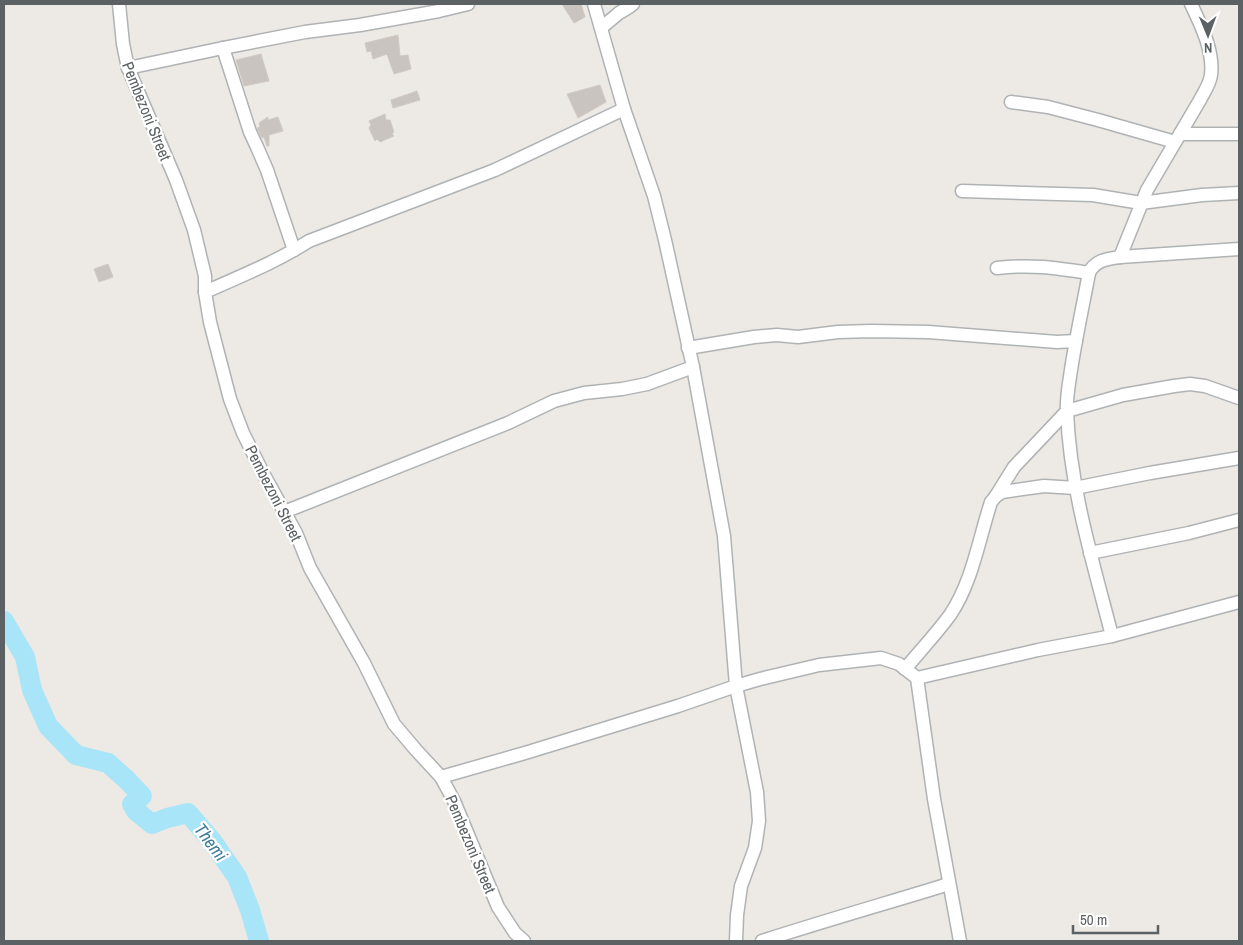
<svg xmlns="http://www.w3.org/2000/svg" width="1243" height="945" viewBox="0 0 1243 945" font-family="'Archivo Narrow',sans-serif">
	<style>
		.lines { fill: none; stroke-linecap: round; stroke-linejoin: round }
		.river { stroke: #a8e5f9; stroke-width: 20 }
		.building { fill: #c9c4c0; stroke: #d2cac2 }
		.minor-casing { stroke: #afb3b5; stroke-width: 15 }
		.minor { stroke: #fff; stroke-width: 12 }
		.labels { text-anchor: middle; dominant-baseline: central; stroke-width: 4.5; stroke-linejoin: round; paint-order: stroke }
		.street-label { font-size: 16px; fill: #5c6163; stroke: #fff }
		.water-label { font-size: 18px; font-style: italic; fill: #407d99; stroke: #fff }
	</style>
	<rect width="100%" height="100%" fill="#ede9e4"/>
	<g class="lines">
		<path class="river" d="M4,621L25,657L32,690L48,726L76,755L108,763L127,780L142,796L132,804L136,811L152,824L167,818L188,813L212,841L237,877L250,910L259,941"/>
	</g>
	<g class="building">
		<path d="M562,4H581L585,17L574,23Z"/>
		<path d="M398,35L400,56L408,55L411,69L394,74L387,54L373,59L371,51L367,52L365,43Z"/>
		<path d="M261,54L269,81L244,86L236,60Z"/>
		<path d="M600,85L606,102L578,118L567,94Z"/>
		<path d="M417,91L420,100L393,108L391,100Z"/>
		<path d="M385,114L386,120H390L394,132L392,134L394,136L380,142L377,139L375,141L369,128L371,125L369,121Z"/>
		<path d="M268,117V120L278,117L283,131L269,135V146H267L264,137L262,138L257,128L260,127L259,123Z"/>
		<path d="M108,264L113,277L99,282L94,269Z"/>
	</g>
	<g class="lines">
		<defs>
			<g id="minor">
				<path d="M119,4L123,44L128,68L176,180L194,230L205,276V292L210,322L230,399L243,433L264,475L296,533L310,568L364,663L394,724L416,750L441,777L454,801L498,907L515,933L524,941"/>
				<path d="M594,4L624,109L654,196L665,240L693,367L724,536L736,686L757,792L759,821L755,848L741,886L737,915L736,941"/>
				<path d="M601,28L619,13L629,7L633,4"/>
				<path d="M223,48L250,132L257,147L267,170L294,250"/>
				<path d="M128,68L223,48L305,32L360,25L439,11L468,4"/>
				<path d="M1011,102L1048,107L1098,120L1175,142"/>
				<path d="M1180,134H1239"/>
				<path d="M962,191L1093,195L1141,203L1202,195L1239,193"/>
				<path d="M1120,257L1147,190L1200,100C1204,92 1210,84 1211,75C1214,51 1201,25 1191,4"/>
				<path d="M997,268C1031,264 1056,268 1089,273"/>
				<path d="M205,292C241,276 276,262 309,241L495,170L624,109"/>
				<path d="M688,348L754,337L777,335L798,337L838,332L871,331L928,332L1057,342L1076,341"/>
				<path d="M996,496L1014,467L1067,411L1123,395L1174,386L1190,384L1205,386L1239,398"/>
				<path d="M284,512L508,423L554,401L584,393L622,389L647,384L693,367"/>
				<path d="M1090,553L1189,533L1239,520"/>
				<path d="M1112,636C1093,562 1070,488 1067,412C1066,398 1069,384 1071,370C1076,337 1083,305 1089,273C1095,260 1107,259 1120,257L1239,249"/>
				<path d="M905,669C920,651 936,634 950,615C972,583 979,539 991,502L996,496L1002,492L1044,486L1075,488L1150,473L1239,458"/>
				<path d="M917,678L934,799L960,941"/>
				<path d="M441,777L525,753L678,706L736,686L760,679L819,665L881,658L899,664L917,678L1038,650L1112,636L1239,602"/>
				<path d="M762,941C824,921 887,903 949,884"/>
			</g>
		</defs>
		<use href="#minor" class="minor-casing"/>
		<use href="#minor" class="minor"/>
	</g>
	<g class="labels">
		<g class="street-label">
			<text transform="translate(147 111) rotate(68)">Pembezoni Street</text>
			<text transform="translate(274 493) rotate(63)">Pembezoni Street</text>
			<text transform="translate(471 844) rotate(67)">Pembezoni Street</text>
		</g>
		<g class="water-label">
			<text transform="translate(211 842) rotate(53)">Themi</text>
		</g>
	</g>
	<rect width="1243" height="945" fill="none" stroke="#5c6163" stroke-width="10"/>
	<g transform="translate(1208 35) rotate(179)" stroke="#ffffff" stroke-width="4" paint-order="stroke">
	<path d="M0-4L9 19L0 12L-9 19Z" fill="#5c6163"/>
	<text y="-8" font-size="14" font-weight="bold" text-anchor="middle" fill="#5c6163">N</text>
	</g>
	<path d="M1073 925v8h85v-8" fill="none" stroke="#5c6163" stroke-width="2.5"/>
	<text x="1080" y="925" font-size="15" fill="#5c6163" stroke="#ffffff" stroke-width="4" paint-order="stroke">50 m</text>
</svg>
